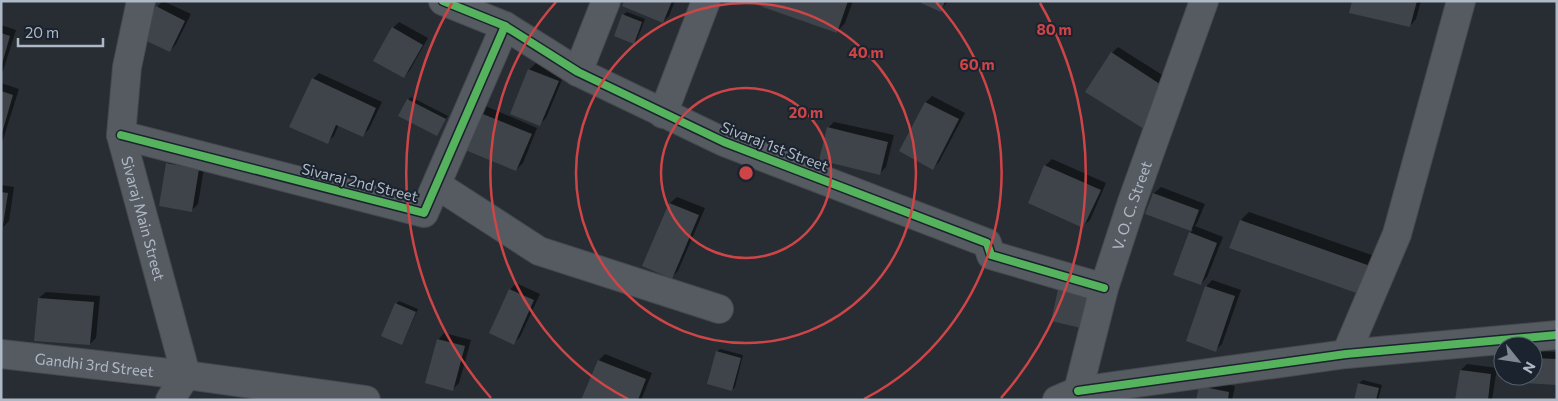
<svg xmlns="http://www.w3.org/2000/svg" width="1558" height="401" viewBox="0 0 1558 401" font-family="Commissioner,sans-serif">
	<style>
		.shadow { fill: #0007 }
		.building { fill: #3e444a }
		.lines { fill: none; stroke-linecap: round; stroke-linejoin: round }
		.minor-casing { stroke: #44494e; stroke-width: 30 }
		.minor { stroke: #565b62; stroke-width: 28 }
		.cycleway-casing { stroke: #1a232e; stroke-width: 11 }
		.cycleway { stroke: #56b35d; stroke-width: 8 }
		.ring { fill: none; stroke: #ce4548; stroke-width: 2.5 }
		.labels { text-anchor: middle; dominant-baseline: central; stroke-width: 4; stroke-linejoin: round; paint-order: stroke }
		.street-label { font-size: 15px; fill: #afb8c6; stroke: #1a232e }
		.centre { fill: #ce4548; stroke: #1a232e; stroke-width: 2.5 }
		.ring-label { font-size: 15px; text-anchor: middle; font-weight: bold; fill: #ce4548; stroke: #1a232e; stroke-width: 4; stroke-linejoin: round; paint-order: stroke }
	</style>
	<rect width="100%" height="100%" fill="#272d33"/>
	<g class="shadow">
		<path d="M163,1L191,14L176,44L170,51L157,7Z"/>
		<path d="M625,1H675L669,16L663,22Z"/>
		<path d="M749,1H853L845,23L837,32Z"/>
		<path d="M923,1H948L941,10Z"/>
		<path d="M1353,1H1421L1416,19L1410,26Z"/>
		<path d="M627,12L645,19L637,40L633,43L623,15Z"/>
		<path d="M399,22L428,38L410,70L404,77L393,28Z"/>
		<path d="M1,25L16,30L3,71L1,73Z"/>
		<path d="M1118,47L1175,83L1087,92L1112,53Z"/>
		<path d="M536,63L564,75L546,118L540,124L529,70Z"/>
		<path d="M319,73L382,102L369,129L363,135L339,124L334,136L327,142L313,79Z"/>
		<path d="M1,83L19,89L1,146Z"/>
		<path d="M932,96L965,113L939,162L933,168L900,151L926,102Z"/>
		<path d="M411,97L448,116L437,134L408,100Z"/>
		<path d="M481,104L537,128L523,163L516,170L460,147Z"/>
		<path d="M834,122L894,135L886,167L880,173L828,128Z"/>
		<path d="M174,158L205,163L198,204L192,210L167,164Z"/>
		<path d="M1052,159L1106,183L1090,220L1083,226L1029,202L1045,166Z"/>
		<path d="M1,185L14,187L9,221L2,228Z"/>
		<path d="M1161,187L1205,204L1197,223L1195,226L1223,237L1207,277L1201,284L1190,233L1193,230L1147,213L1154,193Z"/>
		<path d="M677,197L705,208L678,271L672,277L644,266L670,203Z"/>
		<path d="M1249,212L1383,259L1374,286L1241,220Z"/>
		<path d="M1212,280L1241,290L1222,344L1216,350L1206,287Z"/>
		<path d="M516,283L540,294L520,337L514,343L510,290Z"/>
		<path d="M46,292L100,296L96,338L90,344L39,298Z"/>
		<path d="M399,301L418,309L404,340L401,343L396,304Z"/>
		<path d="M444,333L471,340L459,383L453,389L438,340Z"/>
		<path d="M720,349L743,355L735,387L732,390L717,352Z"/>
		<path d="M1533,351L1557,352V383L1523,376H1533Z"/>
		<path d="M605,354L652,373L641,400H583L599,360Z"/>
		<path d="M1467,364L1497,368L1492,400H1456L1461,370Z"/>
		<path d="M1363,380L1382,385L1378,400H1356L1359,383Z"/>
		<path d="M1206,381L1235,386L1232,400H1197Z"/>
		<path d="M247,394L273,400H244Z"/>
	</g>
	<g class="building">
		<path d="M624,1H672L663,23L622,6Z"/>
		<path d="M746,1H848L837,33Z"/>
		<path d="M921,1H945L941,12L921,3Z"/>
		<path d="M1352,1H1417L1410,27L1349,13Z"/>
		<path d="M156,6L185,21L170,52L140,38Z"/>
		<path d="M622,14L642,22L634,44L614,36Z"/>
		<path d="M392,27L423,45L404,78L373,61Z"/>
		<path d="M1,33L10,36L2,64H1Z"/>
		<path d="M1111,52L1169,90L1144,129L1085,92Z"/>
		<path d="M528,69L559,81L540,126L510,114Z"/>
		<path d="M312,78L376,108L363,137L336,125L328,144L289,127Z"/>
		<path d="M1,91L13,95L2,133H1Z"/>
		<path d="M407,99L446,119L437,136L398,116Z"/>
		<path d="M925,102L959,119L933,170L899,151Z"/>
		<path d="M473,110L532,134L516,171L458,147Z"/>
		<path d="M827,127L888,142L880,175L819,160Z"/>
		<path d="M166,163L199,169L192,212L159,206Z"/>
		<path d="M1044,165L1101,190L1083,228L1028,203Z"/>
		<path d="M1,192L8,193L2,232H1Z"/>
		<path d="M1153,193L1199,210L1191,231L1145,214Z"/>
		<path d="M669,203L699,215L672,279L642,266Z"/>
		<path d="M1240,220L1376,268L1365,296L1229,248Z"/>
		<path d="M1189,232L1217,243L1201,285L1173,275Z"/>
		<path d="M1059,285L1089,292L1081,328L1051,321Z"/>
		<path d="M1205,286L1235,296L1216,352L1186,341Z"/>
		<path d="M509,289L534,300L514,345L489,333Z"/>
		<path d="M38,298L94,302L90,345L34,341Z"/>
		<path d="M395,303L416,312L402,345L381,336Z"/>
		<path d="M437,339L465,346L453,391L425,383Z"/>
		<path d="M716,351L741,358L732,391L707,384Z"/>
		<path d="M1533,358L1557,359V385L1522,383V376H1533Z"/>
		<path d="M598,360L646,379L638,400H581Z"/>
		<path d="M1460,370L1491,374L1488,400H1455Z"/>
		<path d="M1358,383L1379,388L1376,400H1354Z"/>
		<path d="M1199,386L1229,392L1228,400H1196Z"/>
	</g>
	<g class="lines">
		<defs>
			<g id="minor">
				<path id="s1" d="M141,1L127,67L121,135L186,375L170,400"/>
				<path d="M443,1L505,26L578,72L724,142L987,243L991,255L1104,288"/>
				<path d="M578,72L606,1"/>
				<path d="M663,114L706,1"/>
				<path d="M121,135L424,213L505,26"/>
				<path d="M437,185L539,251L719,309"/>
				<path id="s2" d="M1,354L186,375L366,400"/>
				<path d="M1346,354L1397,234L1461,1"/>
				<path d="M1078,391L1346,354L1557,335"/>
				<path id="s3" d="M1057,400L1078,391L1104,288L1132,202L1204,1"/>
			</g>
		</defs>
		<use href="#minor" class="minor-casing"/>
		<use href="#minor" class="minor"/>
		<defs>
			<g id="cycleway">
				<path d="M443,1L505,26L578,72L724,142L987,243L991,255L1104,288"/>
				<path d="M121,135L424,213L505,26"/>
				<path d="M1078,391L1346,354L1557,335"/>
			</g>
		</defs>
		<use href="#cycleway" class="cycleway-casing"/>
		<use href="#cycleway" class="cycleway"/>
	</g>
	<g class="ring">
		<circle cx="746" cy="173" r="85"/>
		<circle cx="746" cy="173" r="170"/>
		<path d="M628 399A255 255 0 0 1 556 2M936 2A255 255 0 0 1 864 399"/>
		<path d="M491 398A340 340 0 0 1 452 3M1040 3A340 340 0 0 1 1001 398"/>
	</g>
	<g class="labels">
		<g class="street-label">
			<text transform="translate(775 146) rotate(21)">Sivaraj 1st Street</text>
			<text transform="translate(360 182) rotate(14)">Sivaraj 2nd Street</text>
			<text stroke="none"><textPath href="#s3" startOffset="216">V. O. C. Street</textPath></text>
			<text stroke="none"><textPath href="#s1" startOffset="222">Sivaraj Main Street</textPath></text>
			<text stroke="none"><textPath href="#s2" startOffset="94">Gandhi 3rd Street</textPath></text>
		</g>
	</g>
	<circle cx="746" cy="173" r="8" class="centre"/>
	<g class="ring-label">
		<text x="1054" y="35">80 m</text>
		<text x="866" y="58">40 m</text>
		<text x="977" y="70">60 m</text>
		<text x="806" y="118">20 m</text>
	</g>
	<rect width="1558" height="401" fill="none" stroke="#afb8c6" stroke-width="5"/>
	<g transform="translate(1518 361) rotate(120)"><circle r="24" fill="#1a232e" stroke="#565f6b"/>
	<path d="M0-4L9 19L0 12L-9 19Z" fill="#7f8793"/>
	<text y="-8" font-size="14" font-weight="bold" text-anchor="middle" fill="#afb8c6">N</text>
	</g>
	<path d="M18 38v8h85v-8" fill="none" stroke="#afb8c6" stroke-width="2.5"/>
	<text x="25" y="38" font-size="15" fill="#afb8c6" stroke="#1a232e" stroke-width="4" paint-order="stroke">20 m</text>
</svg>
